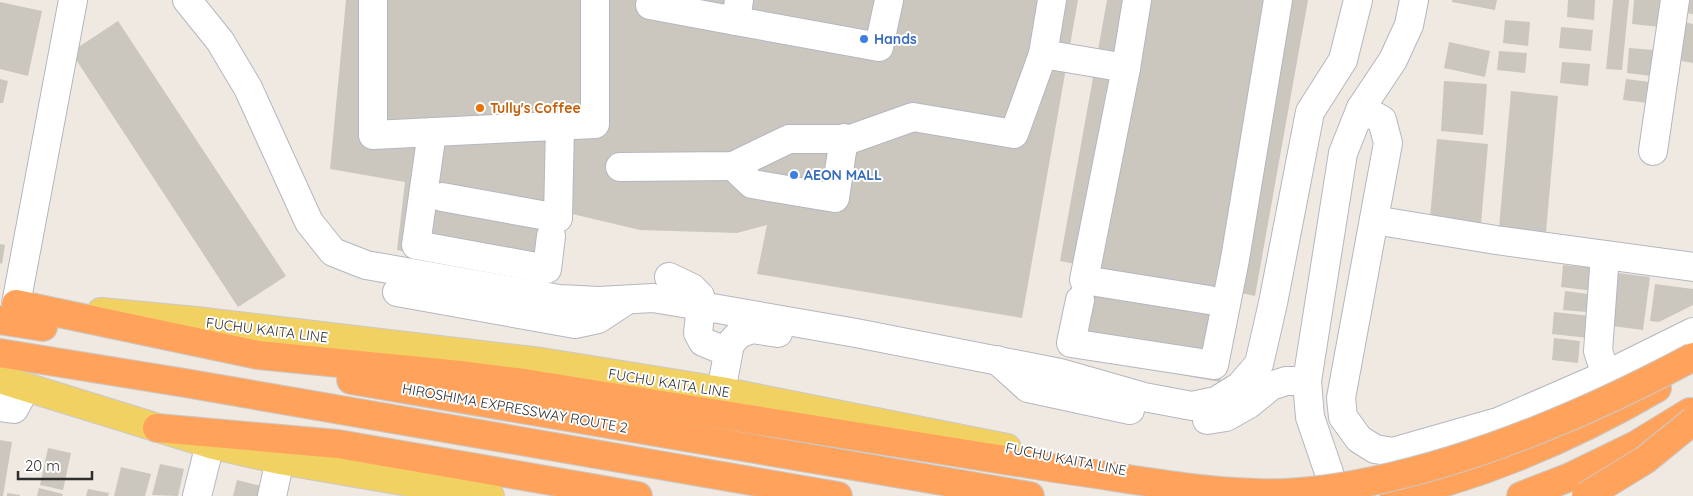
<svg xmlns="http://www.w3.org/2000/svg" width="1693" height="496" viewBox="0 0 1693 496" font-family="Quicksand,sans-serif">
	<style>
		.building { fill: #cbc7bf }
		.lines { fill: none; stroke-linecap: round; stroke-linejoin: round }
		.minor-casing { stroke: #b4b7c1; stroke-width: 30 }
		.major-casing { stroke: #c9c9c9; stroke-width: 30 }
		.highway-casing { stroke: #c9c9c9; stroke-width: 30 }
		.minor { stroke: #fff; stroke-width: 28 }
		.major { stroke: #f2d163; stroke-width: 28 }
		.highway { stroke: #ffa35c; stroke-width: 28 }
		.highway-bridge-casing { stroke: #c9c9c9; stroke-width: 30; stroke-linecap: butt }
		.highway-bridge { stroke: #ffa35c; stroke-width: 28 }
		.shop-dot { fill: #3f7fe0; stroke: #fff; stroke-width: 2 }
		.food-dot { fill: #e8710a; stroke: #fff; stroke-width: 2 }
		.labels { text-anchor: middle; dominant-baseline: central; stroke-width: 4; stroke-linejoin: round; paint-order: stroke }
		.shop-label { font-size: 14px; font-weight: bold; fill: #366cbe; stroke: #fff; text-anchor: start }
		.food-label { font-size: 14px; font-weight: bold; fill: #c56008; stroke: #fff; text-anchor: start }
		.street-label { font-size: 14px; fill: #2e2e2e; stroke: #fff }
	</style>
	<rect width="100%" height="100%" fill="#efe9e1"/>
	<g class="building">
		<path d="M346,0H1078L1022,318L757,274L767,225L737,233L640,230L564,212L556,278L397,250L405,182L330,169Z"/>
		<path d="M1107,0H1308L1255,296L1236,292L1220,382L1059,353L1075,264L1060,261Z"/>
		<path d="M1452,0H1497L1495,10L1452,2Z"/>
		<path d="M1568,0H1595L1594,20L1567,17Z"/>
		<path d="M1613,0H1629L1622,70L1606,69Z"/>
		<path d="M1634,0H1663L1660,27L1632,24Z"/>
		<path d="M1687,0H1693V14L1686,13Z"/>
		<path d="M0,2L42,11L28,76L0,69Z"/>
		<path d="M1505,20L1530,22L1528,46L1503,43Z"/>
		<path d="M118,21L286,276L238,307L71,52Z"/>
		<path d="M1684,22L1693,24V63L1676,60Z"/>
		<path d="M1561,27L1593,30L1591,51L1559,48Z"/>
		<path d="M1449,42L1490,51L1485,77L1444,68Z"/>
		<path d="M1629,48L1653,50L1651,76L1627,73Z"/>
		<path d="M1499,51L1527,53L1525,73L1497,70Z"/>
		<path d="M1562,62L1590,64L1588,86L1560,83Z"/>
		<path d="M0,79L8,81L3,103H0Z"/>
		<path d="M1626,79L1650,82L1648,103L1623,100Z"/>
		<path d="M1444,81L1487,84L1483,135L1441,131Z"/>
		<path d="M1511,91L1558,96L1546,232L1499,228Z"/>
		<path d="M1437,139L1488,144L1481,223L1430,218Z"/>
		<path d="M0,244L5,245L2,264L0,263Z"/>
		<path d="M1563,265L1597,268L1594,291L1561,287Z"/>
		<path d="M1618,273L1650,277L1643,330L1612,326Z"/>
		<path d="M1655,284L1693,289V305L1659,322L1650,321Z"/>
		<path d="M1565,291L1588,294L1587,312L1563,310Z"/>
		<path d="M1554,312L1591,316L1589,338L1552,334Z"/>
		<path d="M1554,338L1580,341L1578,363L1552,360Z"/>
		<path d="M0,440L12,442L3,496H0Z"/>
		<path d="M48,448L71,453L63,490L40,485Z"/>
		<path d="M160,464L184,469L178,496L152,495Z"/>
		<path d="M121,467L151,474L145,496H114Z"/>
		<path d="M237,480L265,487L263,496H233Z"/>
		<path d="M39,488L63,494L62,496H37Z"/>
		<path d="M88,489L109,493L108,496H86Z"/>
		<path d="M7,493L20,495V496H7Z"/>
	</g>
	<g class="lines">
		<defs>
			<g id="minor">
				<path d="M187,0L220,41L248,88L309,222L333,252L366,265L559,299L599,301L653,298L701,306L856,333L1060,373L1144,397L1192,406L1216,401L1240,386L1259,364L1273,303L1310,112L1343,60L1358,0"/>
				<path d="M373,0V135L595,124V0"/>
				<path d="M739,0L736,21L879,47L889,0"/>
				<path d="M1052,0L1043,54L1126,68"/>
				<path d="M1137,0L1126,68L1084,280L1209,300"/>
				<path d="M650,5L736,21"/>
				<path d="M1361,108L1382,120L1388,143L1341,398L1343,417L1359,439L1375,449L1393,452L1498,422L1606,375L1693,332"/>
				<path d="M432,132L416,245L547,269L551,236"/>
				<path d="M1653,151L1675,0"/>
				<path d="M733,166L752,184L835,198L844,138"/>
				<path d="M620,167L733,166L789,139H851L913,117L1014,134L1043,54"/>
				<path d="M442,197L558,218L560,126"/>
				<path d="M1374,220L1496,240L1693,267"/>
				<path d="M1605,255L1598,351L1606,375"/>
				<path d="M669,277L692,288L700,296L701,306L698,333L703,342L718,348L727,355"/>
				<path d="M397,292L575,324L598,319L627,300"/>
				<path d="M1080,300L1071,343L1214,365L1235,259L1278,0"/>
				<path d="M16,304L73,0"/>
				<path d="M997,360L1028,388L1130,410"/>
				<path d="M721,391L730,344L739,334L752,329L778,333"/>
				<path d="M0,407L14,409L26,387"/>
				<path d="M1207,420L1226,417L1249,404L1271,386L1286,381H1307"/>
				<path d="M197,496L210,444"/>
				<path d="M272,496L280,460"/>
				<path d="M1337,496L1310,417L1307,381L1343,153L1361,108L1393,60L1409,25L1414,0"/>
			</g>
			<g id="major">
				<path d="M101,312L196,321L541,362L721,391L1007,448"/>
				<path d="M0,379L210,444L280,460L490,496"/>
			</g>
			<g id="highway">
				<path d="M16,304L258,355L460,375L524,383L1054,468"/>
				<path d="M0,320L43,327"/>
				<path d="M0,353L185,383L838,496"/>
				<path d="M351,380L1030,496"/>
				<path d="M157,428L338,444L638,496"/>
				<path d="M1394,496C1487,474 1575,436 1657,388"/>
				<path d="M1521,496L1570,477L1636,445L1690,412"/>
			</g>
		</defs>
		<use href="#minor" class="minor-casing"/>
		<use href="#major" class="major-casing"/>
		<use href="#highway" class="highway-casing"/>
		<use href="#minor" class="minor"/>
		<use href="#major" class="major"/>
		<use href="#highway" class="highway"/>
		<defs>
			<g id="highway-bridge">
				<path d="M1054,468C1121,477 1189,491 1257,493C1295,495 1335,489 1373,481C1485,457 1592,411 1693,357"/>
				<path d="M1586,496L1645,460L1693,421"/>
			</g>
		</defs>
		<use href="#highway-bridge" class="highway-bridge-casing"/>
		<use href="#highway-bridge" class="highway-bridge"/>
	</g>
	<g class="shop-dot">
		<circle cx="864" cy="39" r="5"/>
		<circle cx="794" cy="175" r="5"/>
	</g>
	<circle class="food-dot" cx="480" cy="108" r="5"/>
	<g class="labels">
		<g class="shop-label">
			<text x="874" y="39">Hands</text>
			<text x="804" y="175">AEON MALL</text>
		</g>
		<g class="food-label">
			<text x="490" y="108">Tully's Coffee</text>
		</g>
		<g class="street-label">
			<text transform="translate(267 330) rotate(7)">FUCHU KAITA LINE</text>
			<text transform="translate(669 383) rotate(9)">FUCHU KAITA LINE</text>
			<text transform="translate(515 408) rotate(10)">HIROSHIMA EXPRESSWAY ROUTE 2</text>
			<text transform="translate(1066 459) rotate(11)">FUCHU KAITA LINE</text>
		</g>
	</g>
	<path d="M18 471v8h74v-8" fill="none" stroke="#2e2e2e" stroke-width="2.5"/>
	<text x="25" y="471" font-size="15" fill="#2e2e2e" stroke="#ffffff" stroke-width="4" paint-order="stroke">20 m</text>
</svg>
